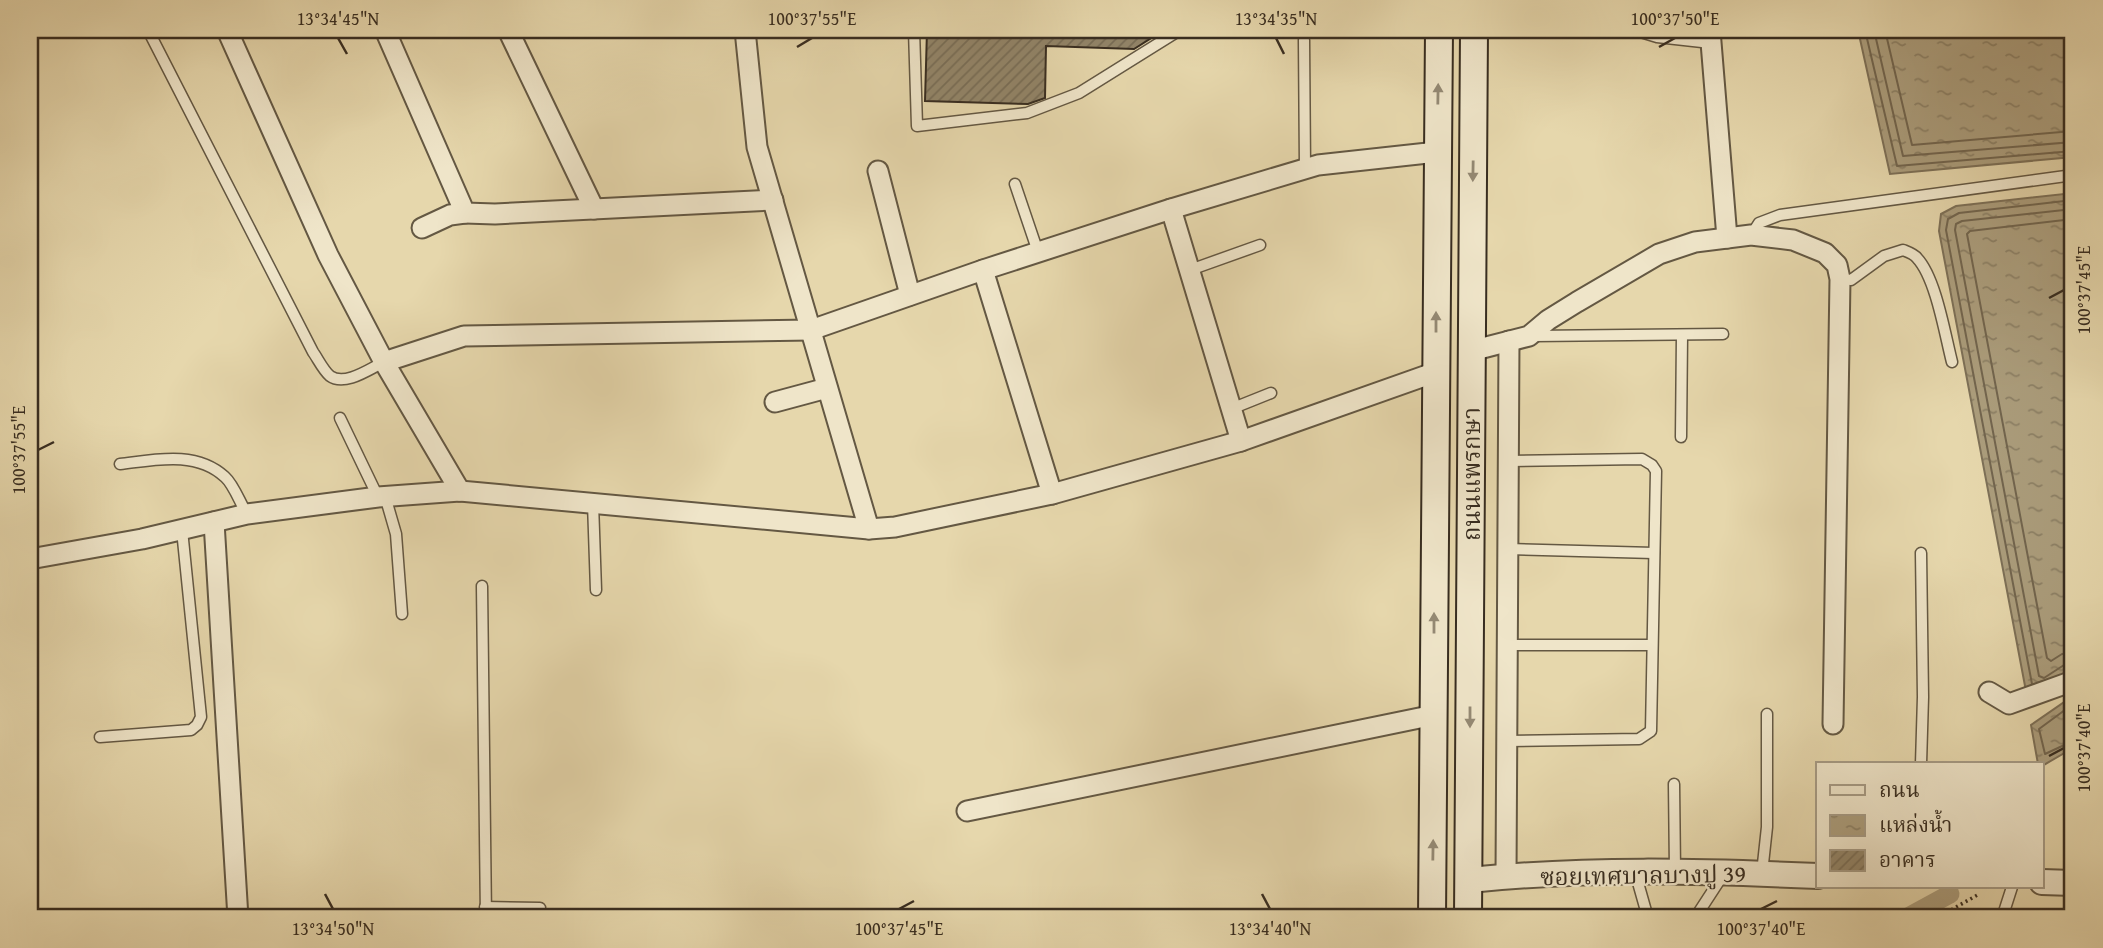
<svg xmlns="http://www.w3.org/2000/svg" width="2103" height="948" viewBox="0 0 2103 948" font-family="'Gentium Book Plus','Noto Serif Thai',serif">
	<style>
		.water { fill: url(#water-ripples); stroke: #7d7057; stroke-width: 2 }
		.lines { fill: none; stroke-linecap: round; stroke-linejoin: round }
		.shore { stroke: #72654e; stroke-width: 2 }
		.canal { stroke: #ab9d7c; stroke-width: 19 }
		.building { fill: url(#building-hatch); stroke: #382d20; stroke-width: 2 }
		.service-casing { stroke: #645843; stroke-width: 13 }
		.minor-casing { stroke: #645843; stroke-width: 23 }
		.tertiary-casing { stroke: #645843; stroke-width: 28 }
		.secondary-casing { stroke: #382d20; stroke-width: 30 }
		.path { stroke: #382d20; stroke-width: 3.5; stroke-dasharray: 2 3.5; stroke-linecap: butt }
		.service { stroke: #efe5c9; stroke-width: 10 }
		.minor { stroke: #efe5c9; stroke-width: 19 }
		.tertiary { stroke: #efe5c9; stroke-width: 24 }
		.secondary { stroke: #efe5c9; stroke-width: 26 }
		.oneway { fill: #948974 }
		.ticks { fill: none; stroke: #382d20; stroke-width: 2.5 }
		.labels { text-anchor: middle; dominant-baseline: central; stroke-width: 5; stroke-linejoin: round; paint-order: stroke }
		.street-label { font-size: 24px; fill: #382d20; stroke: #efe5c9 }
		.neatline { fill: none; stroke: #382d20; stroke-width: 2.5 }
		.ticks-label { font-size: 18px; text-anchor: middle; fill: #382d20 }
	</style>
	<defs>
		<pattern id="water-ripples" width="26" height="14" patternUnits="userSpaceOnUse" patternTransform="scale(1.75)"><rect width="26" height="14" fill="#ab9d7c"/><path d="M2 4q2-2 4 0t4 0M15 11q2-2 4 0t4 0" fill="none" stroke="#8c8065"/></pattern>
		<pattern id="building-hatch" width="6" height="6" patternUnits="userSpaceOnUse" patternTransform="scale(1.75)"><rect width="6" height="6" fill="#928569"/><path d="M-1 1l2-2M0 6l6-6M5 7l2-2" fill="none" stroke="#786d56"/></pattern>
	</defs>
	<rect width="100%" height="100%" fill="#e6d7ac"/>
	<filter id="stains"><feTurbulence type="fractalNoise" baseFrequency=".00286" numOctaves="4"/><feColorMatrix values="0 0 0 0 .2 0 0 0 0 .09 0 0 0 0 .02 0 0 0 .5 -.17"/></filter>
	<radialGradient id="worn" r=".72"><stop offset=".6" stop-color="#630" stop-opacity="0"/><stop offset="1" stop-color="#630" stop-opacity=".3"/></radialGradient>
	<g class="water">
		<path d="M1858,30H2073V157L1890,174Z"/>
		<path d="M2073,193V678L2029,707L1939,231L1941,214L1956,206Z"/>
		<path d="M2073,696V748L2042,766L2038,764L2031,725Z"/>
	</g>
	<g class="lines">
		<g class="shore">
			<path d="M1865,30L1897,166L2073,151"/>
			<path d="M1874,30L1903,156L2073,142"/>
			<path d="M1885,30L1912,145L2073,131"/>
			<path d="M2073,209L1962,221L1956,224L1955,230L2039,676L2044,678L2064,665L2073,663"/>
			<path d="M2073,219L1970,231L1967,234L2047,658L2051,661L2062,654L2073,653"/>
			<path d="M2032,684L1946,230L1948,219L1959,213L2073,200"/>
			<path d="M2073,704L2039,729L2045,754L2073,741"/>
		</g>
		<path class="canal" d="M1906,918L1950,894"/>
	</g>
	<path class="building" d="M927,30H1164L1134,49L1046,46L1045,98L1028,104L925,101Z"/>
	<g class="lines">
		<defs>
			<g id="service">
				<path d="M148,30L313,352C318,359 323,370 330,376C345,387 371,368 384,362"/>
				<path d="M914,30L917,126L1027,113L1079,93L1180,30"/>
				<path d="M1634,30L1657,37L1711,43"/>
				<path d="M1304,40L1305,169"/>
				<path d="M1015,184L1038,252"/>
				<path d="M1752,234L1759,223L1780,215L2073,175"/>
				<path d="M1190,270L1260,245"/>
				<path d="M1840,279L1851,280L1884,256L1903,250C1908,252 1914,254 1917,258C1936,278 1945,335 1952,362"/>
				<path d="M1533,336L1723,334"/>
				<path d="M1231,409L1271,393"/>
				<path d="M340,418L378,497"/>
				<path d="M1681,437L1682,335"/>
				<path d="M120,464C154,460 196,450 225,477C234,485 240,503 247,514"/>
				<path d="M385,496L396,534L402,614"/>
				<path d="M593,503L596,590"/>
				<path d="M1508,549L1654,553"/>
				<path d="M1921,553L1923,697L1921,764"/>
				<path d="M482,586L486,918"/>
				<path d="M1507,645H1652"/>
				<path d="M100,737L191,730L197,725L201,717L182,530"/>
				<path d="M1506,741L1639,739L1651,731L1656,471L1652,465L1642,459L1508,461"/>
				<path d="M1674,784L1675,871"/>
				<path d="M1635,872L1648,918"/>
				<path d="M1762,873L1767,827V714"/>
				<path d="M485,907L540,908"/>
				<path d="M1695,918L1723,875"/>
				<path d="M2002,918L2012,887"/>
			</g>
			<g id="minor">
				<path d="M227,30L328,255L384,362L460,491"/>
				<path d="M385,30L465,213L495,214L773,200"/>
				<path d="M508,30L594,209"/>
				<path d="M745,30L757,147L869,529"/>
				<path d="M1710,30L1727,238"/>
				<path d="M878,171L910,295"/>
				<path d="M1171,209L1241,441"/>
				<path d="M422,228L450,215L465,213"/>
				<path d="M983,270L1052,494"/>
				<path d="M1471,351L1529,336L1548,320L1577,302L1659,254L1695,242L1751,235L1793,240L1825,253L1837,265L1840,279L1833,724"/>
				<path d="M384,362L464,336L811,330L983,270L1171,209L1318,165L1437,152"/>
				<path d="M775,402L827,388"/>
				<path d="M214,522L238,918"/>
				<path d="M30,559L142,539L247,514L378,497L460,491L869,529L895,527L1052,494L1241,441L1436,372"/>
				<path d="M1989,692L2009,704L2073,681"/>
				<path d="M967,811L1434,715"/>
				<path d="M1506,876L1509,341"/>
			</g>
			<g id="tertiary">
				<path d="M1469,880C1585,868 1702,871 1818,876"/>
				<path d="M2042,882L2073,883"/>
			</g>
			<g id="secondary">
				<path d="M1432,918L1439,30"/>
				<path d="M1468,918L1474,30"/>
			</g>
		</defs>
		<use href="#service" class="service-casing"/>
		<use href="#minor" class="minor-casing"/>
		<use href="#tertiary" class="tertiary-casing"/>
		<use href="#secondary" class="secondary-casing"/>
		<path class="path" d="M1937,918L1979,894"/>
		<use href="#service" class="service"/>
		<use href="#minor" class="minor"/>
		<use href="#tertiary" class="tertiary"/>
		<use href="#secondary" class="secondary"/>
	</g>
	<defs><path id="oneway-solid" d="M-6-.8H1V-3.2L6.5 0L1 3.2V.8H-6Z" transform="scale(1.75)"/></defs>
	<g class="oneway">
		<use href="#oneway-solid" transform="translate(1438 94) rotate(-89)"/>
		<use href="#oneway-solid" transform="translate(1473 171) rotate(91)"/>
		<use href="#oneway-solid" transform="translate(1436 322) rotate(-90)"/>
		<use href="#oneway-solid" transform="translate(1434 623) rotate(-90)"/>
		<use href="#oneway-solid" transform="translate(1470 717) rotate(90)"/>
		<use href="#oneway-solid" transform="translate(1433 850) rotate(-89)"/>
	</g>
	<path class="ticks" d="M338,38L347,54M1276,38L1284,54M797,47L812,38M1659,47L1675,38M2049,298L2064,290M38,450L54,442M2049,756L2064,748M325,894L333,909M1262,894L1270,909M899,909L914,901M1761,909L1777,901"/>
	<g class="labels">
		<g class="street-label">
			<text transform="translate(1471 474) rotate(-90)">ถนนแพรกษา</text>
			<text transform="translate(1643 875) rotate(-1)">ซอยเทศบาลบางปู 39</text>
		</g>
	</g>
	<rect width="2103" height="948" fill="none" stroke="#e6d7ac" stroke-width="77"/>
	<rect x="1816" y="762" width="228" height="126" fill="#efe5c9" stroke="#a69b85" stroke-width="2"/>
	<rect x="1830" y="785" width="35" height="10" fill="#efe5c9" stroke="#a69b85" stroke-width="2"/>
	<text x="1879" y="797" font-size="21" fill="#382d20">ถนน</text>
	<rect x="1830" y="815" width="35" height="21" fill="url(#water-ripples)" stroke="#a69b85" stroke-width="2"/>
	<text x="1879" y="832" font-size="21" fill="#382d20">แหล่งน้ำ</text>
	<rect x="1830" y="850" width="35" height="21" fill="url(#building-hatch)" stroke="#a69b85" stroke-width="2"/>
	<text x="1879" y="867" font-size="21" fill="#382d20">อาคาร</text>
	<rect x="38" y="38" width="2026" height="871" class="neatline"/>
	<g class="ticks-label">
		<text x="338" y="25">13°34'45"N</text>
		<text x="812" y="25">100°37'55"E</text>
		<text x="1276" y="25">13°34'35"N</text>
		<text x="1675" y="25">100°37'50"E</text>
		<text transform="translate(2084 290) rotate(-90)" y="6">100°37'45"E</text>
		<text transform="translate(19 450) rotate(-90)" y="6">100°37'55"E</text>
		<text transform="translate(2084 748) rotate(-90)" y="6">100°37'40"E</text>
		<text x="333" y="935">13°34'50"N</text>
		<text x="899" y="935">100°37'45"E</text>
		<text x="1270" y="935">13°34'40"N</text>
		<text x="1761" y="935">100°37'40"E</text>
	</g>
	<rect width="100%" height="100%" filter="url(#stains)"/>
	<rect width="100%" height="100%" fill="url(#worn)"/>
</svg>
